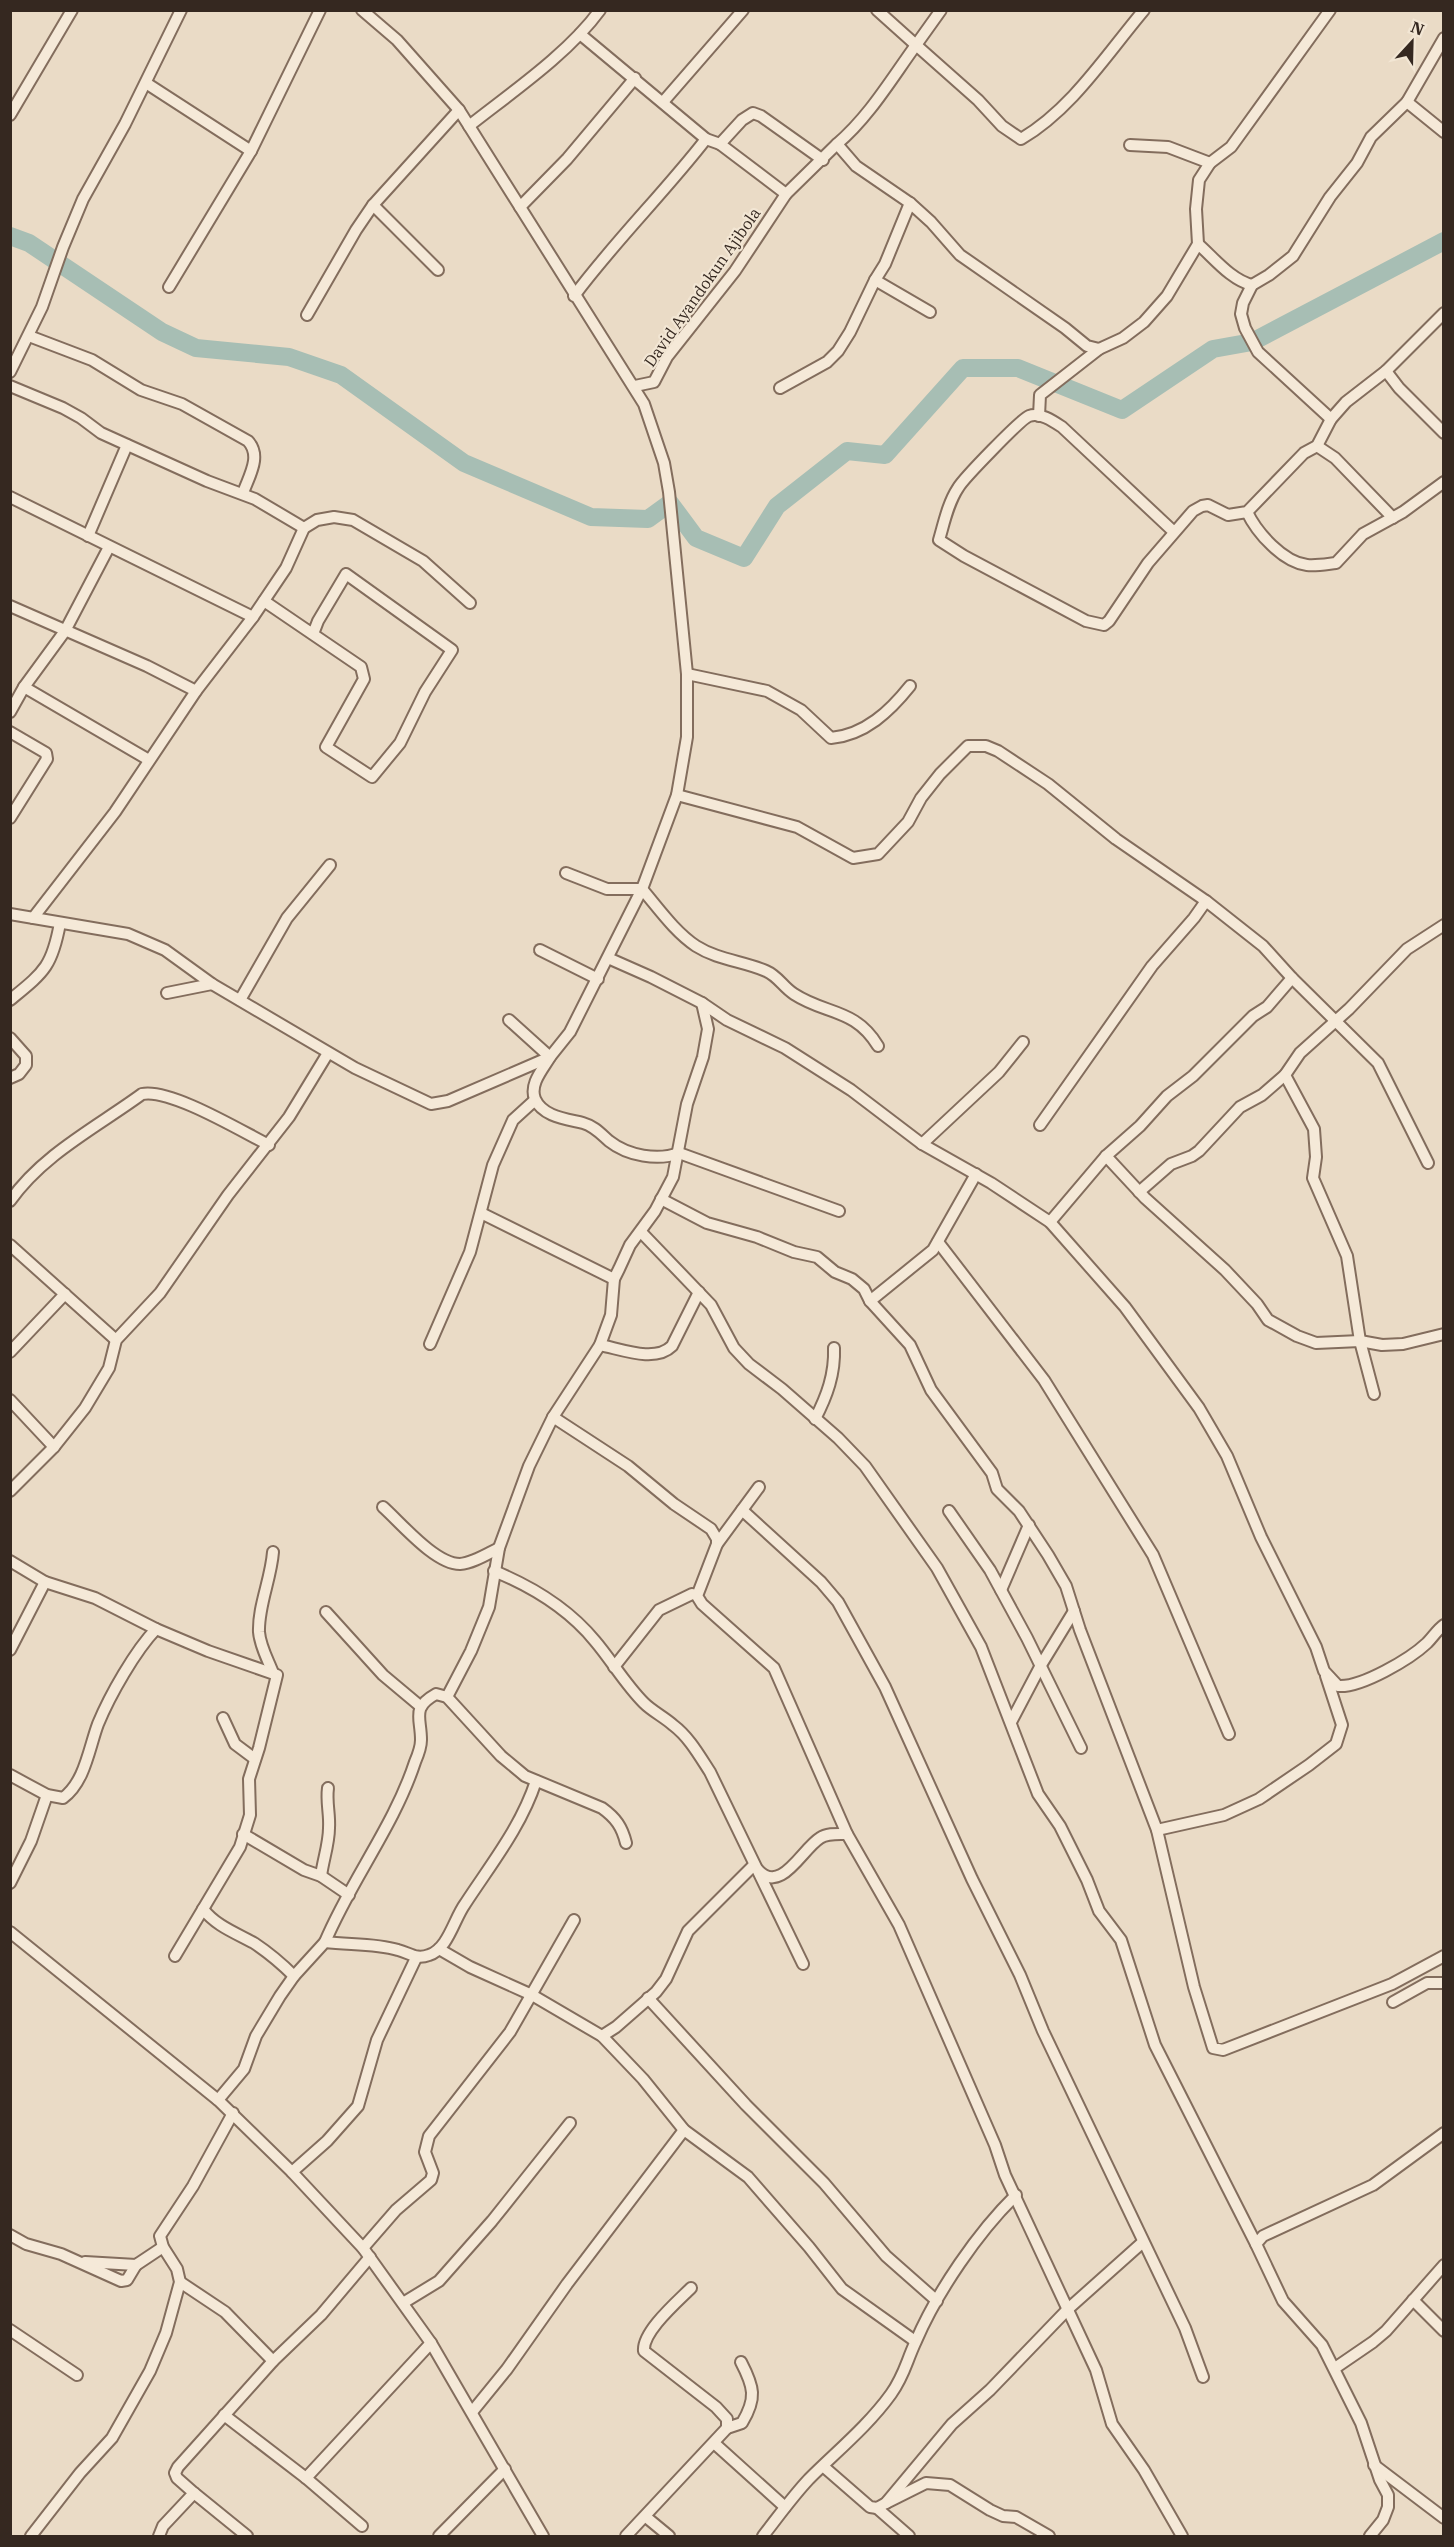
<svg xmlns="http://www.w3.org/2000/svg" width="1454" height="2547" viewBox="0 0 1454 2547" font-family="'IBM Plex Serif',serif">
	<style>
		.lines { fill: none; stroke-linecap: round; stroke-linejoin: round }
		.river { stroke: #a7beb4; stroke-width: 18 }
		.street-casing { stroke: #836d5d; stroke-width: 14 }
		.street { stroke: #f5e9d8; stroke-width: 10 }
		.labels { text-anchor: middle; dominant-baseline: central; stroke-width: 4.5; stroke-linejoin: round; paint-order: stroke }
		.street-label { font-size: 16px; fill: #352820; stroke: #f2e6d4 }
	</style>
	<rect width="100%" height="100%" fill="#eadbc6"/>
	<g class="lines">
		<path class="river" d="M10,236L29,243L162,332L196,348L289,357L341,375L464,463L591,517L648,519L670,503L696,538L744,558L777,506L847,451L885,455L963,368H1018L1122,410L1213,349L1252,342L1444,241"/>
		<defs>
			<g id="street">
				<path d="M877,10L916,45L941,10"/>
				<path d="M1144,10C1106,55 1072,109 1021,139L1002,126L978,100L916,45C892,78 869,117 837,144L856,166L910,203L931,222L960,255L1065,328L1087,346L1099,349L1123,338L1144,322L1167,296L1198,244L1196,209L1199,180L1210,163L1231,147L1330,10"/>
				<path d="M580,34L706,139L720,144L786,194"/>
				<path d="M146,83L251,151"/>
				<path d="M663,102L743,10"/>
				<path d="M1407,102L1444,132"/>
				<path d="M10,115L72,10"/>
				<path d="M469,126C512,92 568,54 600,10"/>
				<path d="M720,144L742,120L753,113L761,116L823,160"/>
				<path d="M1130,145L1168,147L1210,163"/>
				<path d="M373,205L438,270"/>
				<path d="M520,207L567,159L635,78"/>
				<path d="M1198,244C1214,258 1231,280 1252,285"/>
				<path d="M875,280L930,312"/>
				<path d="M169,287L251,151L320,10"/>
				<path d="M574,296C615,241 664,193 706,139"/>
				<path d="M307,315L356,230L373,205L459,110"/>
				<path d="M29,336L92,360L141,390L182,404L248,441C262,456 249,476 243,493"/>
				<path d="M1386,371L1399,388L1444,433"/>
				<path d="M10,372L42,307L63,247L83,199L125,124L181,10"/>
				<path d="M10,386L63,408L81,418L101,433L207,481L255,499L304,528"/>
				<path d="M635,386L654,382L667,357L735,271L786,194L837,144"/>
				<path d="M780,388L827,362L838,351L850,332L875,280L885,264L910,203"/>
				<path d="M1039,416L1040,395L1099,349"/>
				<path d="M1331,419L1258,352L1245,328L1241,314L1243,303L1252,285L1269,275L1293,256L1330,197L1357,163L1371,137L1407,102L1444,38"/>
				<path d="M1317,446L1335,458L1393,518"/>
				<path d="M10,497L253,617"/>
				<path d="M1247,512C1257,533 1283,562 1307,565C1316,566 1327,564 1336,563L1363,534L1403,512L1444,482"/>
				<path d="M1174,532L1062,427C1053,421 1040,412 1029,416C1021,419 963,479 958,488C948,503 944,523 939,540L964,556L1086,621L1104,625L1109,621L1148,563L1193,511L1202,506L1208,505L1228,515L1247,512L1304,453L1317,446L1331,419L1346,402L1386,371L1444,313"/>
				<path d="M88,536L127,445"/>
				<path d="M264,601L361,667L364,679L326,747L372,777L400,743L425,692L452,650L346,574L318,621L313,634"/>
				<path d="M10,606L147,666L196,691"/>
				<path d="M687,674L767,691L801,710L831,738C865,735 890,711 910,686"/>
				<path d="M24,687L149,760"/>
				<path d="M10,712L24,687L65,631L109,547"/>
				<path d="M10,732L46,753L47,759L10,818"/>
				<path d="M677,795L797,827L853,858L878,854L908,822L921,798L940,774L968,746H986L998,751L1048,784L1116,839L1206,901L1263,946L1292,978L1378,1063L1428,1163"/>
				<path d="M566,873L607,889H642C659,909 675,932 696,946C718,960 743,961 766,971C778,976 783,987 794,994C826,1015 855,1008 878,1046"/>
				<path d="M10,914L128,934L165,950L212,984L355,1068L431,1104L448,1101L550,1057L570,1032L642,889L677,795L687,737V674L669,492L664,463L644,404L459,110L397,40L362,10"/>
				<path d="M33,918L115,812L196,691L253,617L286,568L304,528L317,520L334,517L353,520L423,561L470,603"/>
				<path d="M540,950L598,979"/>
				<path d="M608,958L651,977L702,1003L727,1020L785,1048L851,1090L922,1144L991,1183L1050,1222L1125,1307L1199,1408L1227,1456L1261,1537L1316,1647L1324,1671L1338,1686C1361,1688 1410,1659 1427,1643C1433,1637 1437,1630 1444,1625"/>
				<path d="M167,993L212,984"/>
				<path d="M10,1000C44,972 52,967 60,923"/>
				<path d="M240,1000L287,918L330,865"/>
				<path d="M509,1020L550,1057C543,1069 529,1084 535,1099C543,1117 567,1119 583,1123C594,1126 601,1134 609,1141C628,1156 658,1161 679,1153L839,1211"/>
				<path d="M10,1038L26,1056V1065L19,1074L10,1078"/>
				<path d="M1285,1075L1314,1129L1316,1157L1313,1178L1347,1256L1360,1341L1374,1394"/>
				<path d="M1040,1125L1152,966L1194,918L1206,901"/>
				<path d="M922,1144L999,1072L1023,1042"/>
				<path d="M1106,1156L1145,1198L1225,1270L1257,1304L1268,1320L1297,1336L1316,1343L1360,1341L1382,1345L1403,1344L1444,1334"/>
				<path d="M1139,1192L1171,1164L1192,1156L1199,1151L1240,1107L1262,1095L1285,1075L1300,1053L1349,1009L1407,949L1444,925"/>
				<path d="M661,1199L707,1223L757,1237L794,1252L817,1257L835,1272L852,1279L864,1289L870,1301L910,1345L931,1390L992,1473L997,1489L1019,1511L1048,1555L1066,1586L1080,1630L1157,1830L1194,1987L1213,2048L1223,2050L1392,1984L1444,1956"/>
				<path d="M10,1201C43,1154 97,1127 142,1094C170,1088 241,1131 269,1145"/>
				<path d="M481,1213L614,1279"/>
				<path d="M1050,1222L1106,1156L1140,1126L1167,1096L1193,1076L1253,1016L1267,1007L1292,978"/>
				<path d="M641,1232L711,1305L734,1348L749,1364L782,1389L838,1438L865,1466L937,1568L981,1647L1038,1794L1060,1826L1087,1880L1099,1911L1121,1940L1155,2045L1256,2244"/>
				<path d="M938,1242L1044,1380L1153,1555L1229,1734"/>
				<path d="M10,1245L116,1340"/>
				<path d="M870,1301L933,1250L976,1174"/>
				<path d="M430,1344L470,1252L493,1165L513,1120L535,1100"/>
				<path d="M600,1345C621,1349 655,1363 672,1346L699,1292"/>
				<path d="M10,1352L65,1294"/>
				<path d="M10,1400L54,1447"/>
				<path d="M553,1417L628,1466L674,1504L711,1529L717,1539V1544"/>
				<path d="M815,1419C827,1396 835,1374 834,1348"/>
				<path d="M759,1487L717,1544L697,1596L702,1604L774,1668L847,1834L899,1925L995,2145L1005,2175L1096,2370L1112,2424L1144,2470L1182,2536"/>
				<path d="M10,1491L54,1447L85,1408L109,1368L116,1340L160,1293L228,1195L289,1117L328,1053"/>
				<path d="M383,1507C401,1523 435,1564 460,1564C473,1563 487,1554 499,1548"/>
				<path d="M742,1510L821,1582L838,1602L885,1687L972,1879L1020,1975L1043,2031L1185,2328L1203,2377"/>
				<path d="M949,1511L990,1570L1027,1638L1081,1748"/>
				<path d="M273,1552C271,1579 258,1606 259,1632C260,1646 268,1660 273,1673"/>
				<path d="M10,1561L45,1582L95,1598L156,1629L208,1651L277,1675L259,1748L249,1779L250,1815L240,1847L175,1956"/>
				<path d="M494,1571C533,1587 568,1608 595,1641C612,1661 625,1684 644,1703C652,1711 664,1717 673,1725C689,1737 699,1755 710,1772L803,1964"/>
				<path d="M1001,1590L1029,1525"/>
				<path d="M326,1612L383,1675L420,1706"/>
				<path d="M10,1650L45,1582"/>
				<path d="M614,1667L659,1610L692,1594"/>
				<path d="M447,1697L471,1651L489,1607L499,1548L529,1466L553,1417L600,1345L611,1315L614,1279L619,1269L630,1245L655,1211L673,1177L687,1104L703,1057L708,1029L702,1003"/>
				<path d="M223,1718L235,1744L255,1759"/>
				<path d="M1011,1722L1041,1665L1074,1611"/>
				<path d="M10,1775L47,1795L63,1798C85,1782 89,1748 98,1724C110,1695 135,1651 156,1629"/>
				<path d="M1157,1830L1224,1815L1259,1799L1309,1765L1336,1744L1342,1725L1326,1676"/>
				<path d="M243,1834L304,1870L321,1876L349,1895"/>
				<path d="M758,1870C781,1895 802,1849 820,1838C827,1833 838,1834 847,1834"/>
				<path d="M321,1876C323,1860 329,1844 329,1828C330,1814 326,1802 328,1788"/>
				<path d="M10,1883L31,1841L47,1795"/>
				<path d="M203,1909C216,1926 236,1933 254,1943C269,1953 281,1963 294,1976"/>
				<path d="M10,1932L218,2100L292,2172L363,2248L431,2343L543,2536"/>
				<path d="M325,1942C351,1880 394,1826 415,1762C418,1755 421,1748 421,1740C421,1717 411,1708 436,1694L447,1697L501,1756L525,1776L602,1808C616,1818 622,1827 626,1843"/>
				<path d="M439,1949L470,1967L532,1995L602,2036L643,2079L684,2130L748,2177L809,2247L842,2289L915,2341"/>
				<path d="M648,1998L746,2105L824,2183L886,2256L937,2301"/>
				<path d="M1393,2002L1427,1983H1444"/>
				<path d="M602,2036L616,2027L656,1992L666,1979L688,1931L754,1865"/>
				<path d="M218,2100L244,2069L256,2036L280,1996L294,1976L325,1942C350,1945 375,1943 398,1950C410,1953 416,1960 429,1955C448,1949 454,1919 465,1904C491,1864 521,1827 536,1781"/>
				<path d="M292,2172L327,2141L358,2106L377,2040L416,1958"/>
				<path d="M10,2235L26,2244L61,2254L121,2281L127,2280L136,2265"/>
				<path d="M363,2248L396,2210L431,2180L433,2173L425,2152L429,2136L510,2032L574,1920"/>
				<path d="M85,2262L136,2265L163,2247"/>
				<path d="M180,2282L225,2312L273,2361"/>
				<path d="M1413,2300L1444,2331"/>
				<path d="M403,2303L439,2281L492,2221L570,2123"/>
				<path d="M10,2330L77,2375"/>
				<path d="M1335,2368L1373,2342L1386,2331L1444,2265"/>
				<path d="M472,2412L507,2369L567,2284L684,2130"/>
				<path d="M224,2415L306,2478L362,2526"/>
				<path d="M727,2428L742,2423C757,2398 754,2387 741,2362"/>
				<path d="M714,2443L785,2507"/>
				<path d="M1374,2465L1444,2518"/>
				<path d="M824,2467L870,2507L877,2508L886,2503L952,2424L990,2390L1068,2309L1143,2242"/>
				<path d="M306,2478L431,2343"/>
				<path d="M194,2493L247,2536"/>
				<path d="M886,2503L926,2483L950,2485L990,2510L1003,2516L1016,2517L1049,2536"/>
				<path d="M877,2508L909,2536"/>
				<path d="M646,2517L669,2536"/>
				<path d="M31,2536L80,2473L112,2438L150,2371L166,2333L180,2282L177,2269L163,2247L160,2236L193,2186L233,2113"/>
				<path d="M159,2536L163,2526L194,2493L177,2478L175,2473L178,2467L273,2361L321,2315L370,2257"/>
				<path d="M439,2536L505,2469"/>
				<path d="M626,2536L727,2428V2419L716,2407L644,2351C642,2332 677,2302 691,2288"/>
				<path d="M763,2536C778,2517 792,2497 809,2479C836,2452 868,2426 891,2394C905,2374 906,2362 916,2341C937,2292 978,2232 1016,2195"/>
				<path d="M1370,2536L1383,2520L1388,2507V2495L1380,2480L1361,2423L1322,2345L1283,2301L1256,2244L1263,2236L1373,2185L1444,2133"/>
			</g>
		</defs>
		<use href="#street" class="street-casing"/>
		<use href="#street" class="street"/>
	</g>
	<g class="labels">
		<g class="street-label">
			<text transform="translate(702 287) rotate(-55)">David Ayandokun Ajibola</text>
		</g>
	</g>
	<rect width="1454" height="2547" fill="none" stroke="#352820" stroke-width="24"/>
	<g transform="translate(1412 42) rotate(22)" stroke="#f2e6d4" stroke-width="4.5" paint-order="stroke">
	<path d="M0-4.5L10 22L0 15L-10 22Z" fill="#352820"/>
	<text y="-9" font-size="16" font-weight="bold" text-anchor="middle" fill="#352820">N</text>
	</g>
</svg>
